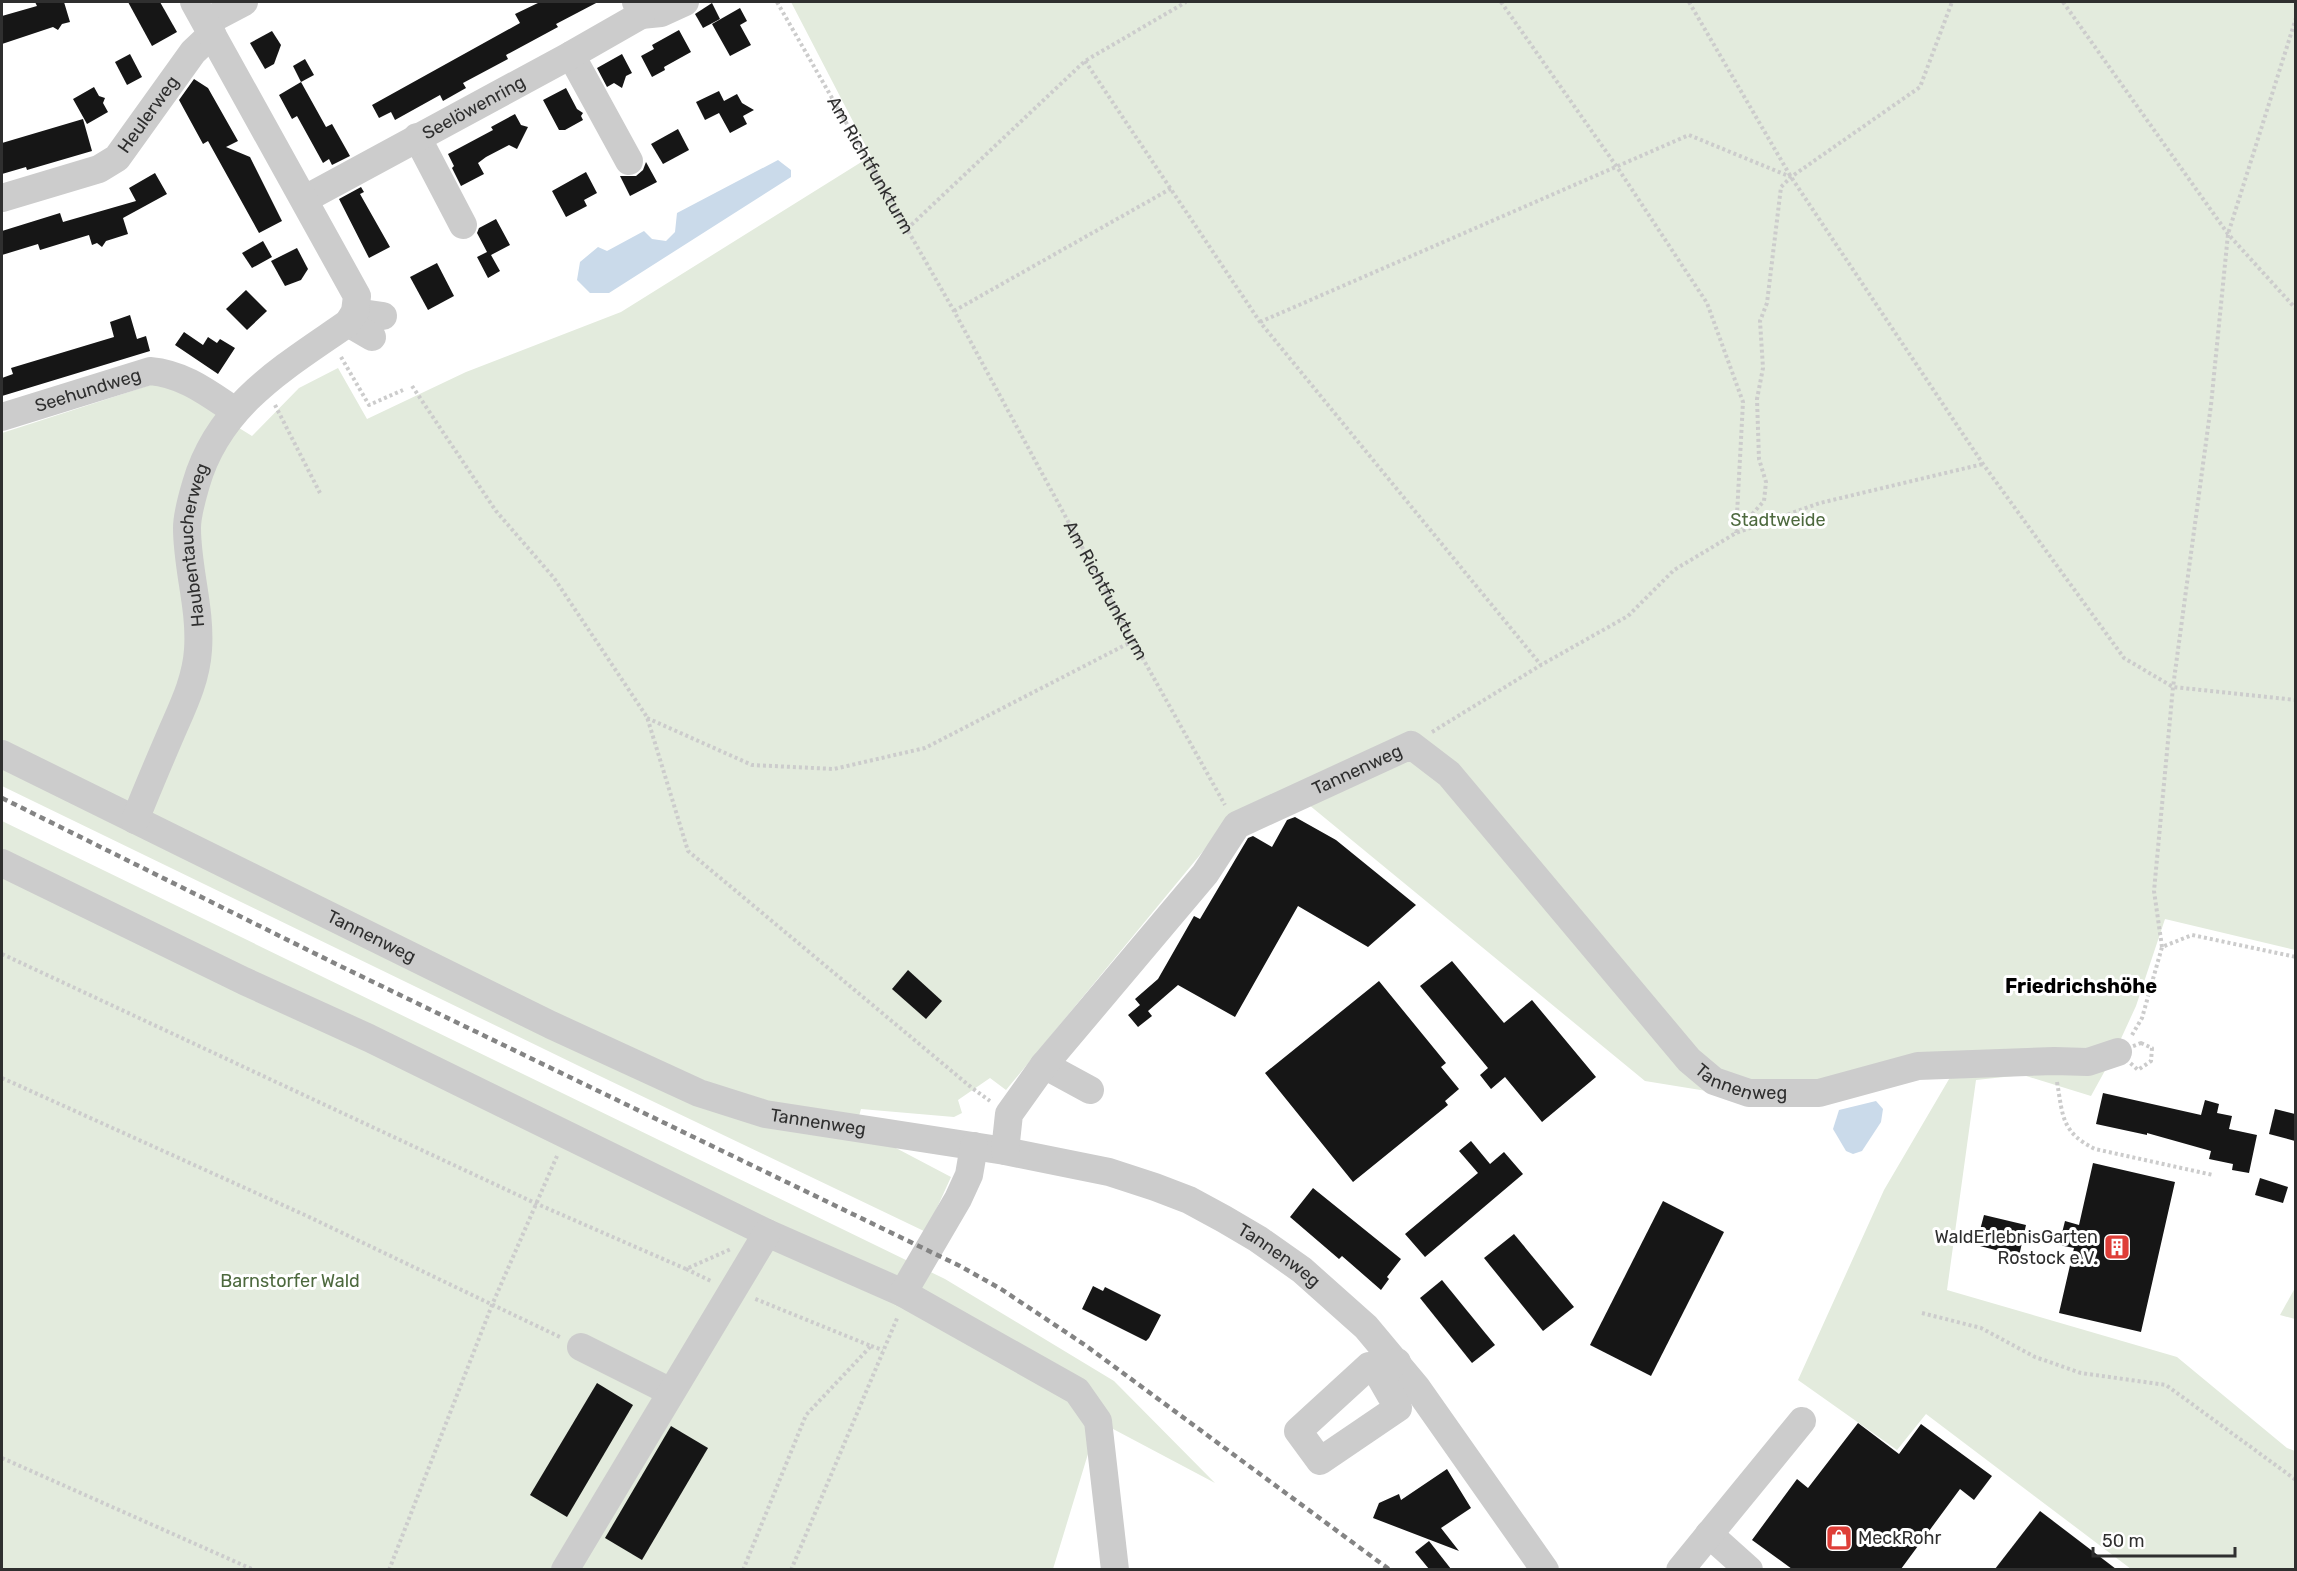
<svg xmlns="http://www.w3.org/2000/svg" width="2297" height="1571" viewBox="0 0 2297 1571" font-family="Rubik,sans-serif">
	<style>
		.green { fill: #e3ebdd }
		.water { fill: #cadaea }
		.building { fill: #161616 }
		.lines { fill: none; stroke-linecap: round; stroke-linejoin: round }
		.path { stroke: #ccc; stroke-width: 4; stroke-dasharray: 3 3; stroke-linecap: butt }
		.minor { stroke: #ccc; stroke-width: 28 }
		.rail { stroke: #848484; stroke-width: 4.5; stroke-dasharray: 6 4.5; stroke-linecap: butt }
		.labels { text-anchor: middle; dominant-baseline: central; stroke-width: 6; stroke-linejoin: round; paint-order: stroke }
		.street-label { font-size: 18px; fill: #2f2f2f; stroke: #fff }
		.park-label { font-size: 18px; fill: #4d693e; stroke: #fff }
		.poi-label { font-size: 18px; fill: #2f2f2f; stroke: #fff; text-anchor: end }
		.neighbourhood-label { font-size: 20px; font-weight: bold; fill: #000; stroke: #fff }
	</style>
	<rect width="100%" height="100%" fill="#fff"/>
	<g class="green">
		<path d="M791,2H2295V950L2165,919L2136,1006L2113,1056L2091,1096L2023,1075L1976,1080L1947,1290L2177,1357L2287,1448L2295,1451V1569H2131L1926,1414L1897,1450L1798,1380L1884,1190L1952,1074L1719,1093L1645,1081L1303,800L1209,844L1006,1090L990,1078L958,1100L962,1113L954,1117L861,1109L856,1127L951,1177L926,1232L581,1067L2,786V433L163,381L252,436L299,388L338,368L367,419L466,372L621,312L871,156Z"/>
		<path d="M2,821L945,1279L1114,1381L1215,1483L1098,1421L1053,1569H2Z"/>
		<path d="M2295,1288V1319L2280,1315Z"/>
	</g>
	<g class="water">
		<path d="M778,160L791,170V177L609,293H590L577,280L580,262L598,247L607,251L644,231L652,239L666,241L675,232L677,213Z"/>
		<path d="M1876,1101L1883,1109L1881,1122L1862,1151L1853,1154L1846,1151L1833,1129L1839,1110Z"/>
	</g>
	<g class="building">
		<path d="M35,2H64L70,22L62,24L58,30L53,27L2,44V16L37,6Z"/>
		<path d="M128,2H160L177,32L152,46Z"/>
		<path d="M540,2H598L556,24L558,27L506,55L508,59L463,83L466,88L443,101L440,95L395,120L391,112L379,118L372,105L520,23L515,14Z"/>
		<path d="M712,3L720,19L703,28L695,14Z"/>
		<path d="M740,8L747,21L740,25L751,45L730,56L712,24Z"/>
		<path d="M679,30L691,52L664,67L665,70L652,77L641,56L654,49L652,45Z"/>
		<path d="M272,31L281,45L274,64L265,69L250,43Z"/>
		<path d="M130,54L142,77L127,85L115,62Z"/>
		<path d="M622,54L632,73L626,76L622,88L614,83L607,87L597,68Z"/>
		<path d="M305,59L314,75L301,82L293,66Z"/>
		<path d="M194,79L208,88L238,141L226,147L250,157L282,221L259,233L208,141L203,144L179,100Z"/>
		<path d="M301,82L326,127L332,124L350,156L332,165L329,159L323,163L297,116L292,119L279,95Z"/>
		<path d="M94,87L99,96L105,98L103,103L108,112L87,124L73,99Z"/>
		<path d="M566,88L577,109L583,113L581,116L583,120L565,130H559L543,100Z"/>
		<path d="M719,91L724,101L737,94L742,103L754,110L743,116L747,124L730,133L719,113L705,120L696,102Z"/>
		<path d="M515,114L521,125L528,127L517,149L509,145L486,157L478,163L484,174L461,186L452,168L454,166L448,154L493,130L491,127Z"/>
		<path d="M83,119L92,151L27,170L26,167L2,174V143Z"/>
		<path d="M678,129L689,150L663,164L651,144Z"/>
		<path d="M646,162L657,182L630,196L620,176H636L643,170Z"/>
		<path d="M586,172L597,193L584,200L587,206L566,217L552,191Z"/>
		<path d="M155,173L167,194L123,218L128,234L106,241L102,247L97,243L92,245L89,235L40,250L38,244L2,255V231L60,213L63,222L136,201L129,188Z"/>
		<path d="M361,187L364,192L360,194L390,247L369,258L339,199Z"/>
		<path d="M496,219L510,245L491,255L500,271L488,278L477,257L487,252L477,233L479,228Z"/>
		<path d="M263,241L272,257L252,268L242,253Z"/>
		<path d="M297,248L308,269L301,280L285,286L271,261Z"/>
		<path d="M437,263L454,296L428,310L410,277Z"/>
		<path d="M246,290L267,311L247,330L226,309Z"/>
		<path d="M130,315L137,339L146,336L150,351L2,396V378L13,374L11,368L114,337L110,322Z"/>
		<path d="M184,332L203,345L208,337L217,343L220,339L235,348L218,374L175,345Z"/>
		<path d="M1295,817L1336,840L1416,905L1368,947L1298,906L1235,1017L1178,985L1148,1011L1152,1016L1138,1027L1128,1015L1140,1005L1135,999L1158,979L1194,916L1200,919L1248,838L1253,836L1272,847L1287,820Z"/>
		<path d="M1452,961L1504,1023L1532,1000L1596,1077L1542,1122L1505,1077L1491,1089L1480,1075L1488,1068L1420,986Z"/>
		<path d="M908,970L942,1001L926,1019L892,989Z"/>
		<path d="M1379,981L1446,1063L1441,1067L1459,1089L1445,1101L1448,1105L1353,1182L1265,1073Z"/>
		<path d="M2103,1093L2201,1115L2205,1100L2219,1104L2217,1113L2232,1116L2229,1129L2257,1135L2249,1173L2232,1170L2233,1164L2209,1159L2211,1151L2147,1133V1135L2096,1124Z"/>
		<path d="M2275,1109L2295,1114V1141L2269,1134Z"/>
		<path d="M1471,1141L1490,1164L1504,1152L1523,1174L1425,1257L1405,1234L1478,1173L1459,1151Z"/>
		<path d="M2093,1163L2175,1182L2141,1332L2059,1313L2074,1248L2059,1245L2065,1221L2079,1225Z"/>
		<path d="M2260,1178L2288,1187L2283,1203L2255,1195Z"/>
		<path d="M1313,1188L1401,1259L1387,1277L1389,1279L1381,1290L1342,1256L1339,1259L1290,1217Z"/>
		<path d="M1663,1201L1724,1232L1651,1376L1590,1345Z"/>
		<path d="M1984,1215L2026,1225L2019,1256L1976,1245Z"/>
		<path d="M1514,1234L1574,1307L1543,1331L1484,1258Z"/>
		<path d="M1442,1280L1495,1345L1472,1363L1420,1298Z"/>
		<path d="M1093,1286L1103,1291L1105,1287L1161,1315L1149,1338L1146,1341L1082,1309Z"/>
		<path d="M597,1383L633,1405L567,1517L530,1495Z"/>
		<path d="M1858,1423L1899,1454L1921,1424L1992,1476L1974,1500L1960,1489L1901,1569H1792L1752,1540L1797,1479L1808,1488Z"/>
		<path d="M671,1426L708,1448L642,1560L605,1538Z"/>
		<path d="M1447,1469L1471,1508L1441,1528L1459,1551L1373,1518L1379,1503L1399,1494L1401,1500Z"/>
		<path d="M2040,1511L2116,1569H1995Z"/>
		<path d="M1429,1541L1451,1569H1429L1415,1552Z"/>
	</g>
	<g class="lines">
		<g class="path">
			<path id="s1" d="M777,2L954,311L1133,641L1225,805"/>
			<path d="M1501,2L1617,167L1707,303L1743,402L1736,533"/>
			<path d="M1689,2L1791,177L1983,464L2124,658L2173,687L2296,700"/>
			<path d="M2063,2L2228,234L2296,309"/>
			<path d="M1085,61L1260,322L1541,665"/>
			<path d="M907,229L1085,61L1186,2"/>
			<path d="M954,311L1172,188"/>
			<path d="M1260,322L1689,135L1791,177L1920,87L1952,2"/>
			<path d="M341,357L369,405L403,390"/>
			<path d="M412,386L496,511L554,578L647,717L688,851L972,1088L990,1101"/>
			<path d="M275,405L320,493"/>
			<path d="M1736,532L1764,501L1766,482L1759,459L1757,399L1763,368L1760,321L1767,303L1781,187L1791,177"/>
			<path d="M647,718L752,765L834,769L925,748L1133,641"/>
			<path d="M1432,732L1541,665L1628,616L1674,570L1736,533L1820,503L1983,464"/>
			<path d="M2162,947L2154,891L2173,687L2211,405L2228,234L2296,18"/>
			<path d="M2,954L535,1203L686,1269L731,1249"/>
			<path d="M2132,1035L2142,1018L2162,947L2192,935L2296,957"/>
			<path d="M2141,1043L2152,1048L2151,1061L2138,1070L2118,1052Z"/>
			<path d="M2,1078L307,1216L562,1338"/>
			<path d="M2057,1082C2063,1116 2061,1132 2095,1149L2213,1175"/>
			<path d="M686,1269L713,1282"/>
			<path d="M1922,1313L1981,1328L2035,1357L2081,1373L2166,1385L2296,1480"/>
			<path d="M871,1346L883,1350"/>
			<path d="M2,1458L254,1570"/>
			<path d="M389,1570L492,1305L557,1156"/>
			<path d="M743,1570L806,1415L871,1346L753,1298"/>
			<path d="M791,1570L898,1316"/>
		</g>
		<g class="minor">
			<path d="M641,15L661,13L685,2"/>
			<path d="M206,22L244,2"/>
			<path d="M571,55L629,161"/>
			<path d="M417,137L463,225"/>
			<path id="s2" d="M2,198L99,169L117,158L193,52L212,34"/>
			<path id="s3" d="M305,199L571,55L641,15L636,2"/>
			<path d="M355,312L383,316"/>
			<path d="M348,323L372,337"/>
			<path id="s4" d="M2,417L150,371C184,374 208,393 235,411"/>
			<path id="s5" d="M2,754L551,1025L699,1093L765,1114L1005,1151L1109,1172L1155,1187L1189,1200L1224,1219L1258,1239L1302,1270L1366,1327L1417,1388L1545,1570"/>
			<path id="s6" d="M135,820C146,792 158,764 170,736C182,708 196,681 198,650C201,608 187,569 187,528C187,514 192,498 196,484C219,404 285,367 348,323L355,312L357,296L194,2"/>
			<path d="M2,863L244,981L369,1038L767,1233L903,1293"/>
			<path d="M1044,1065L1090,1090"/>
			<path d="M974,1146L969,1175L958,1199L903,1293L1077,1391L1098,1421L1115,1570"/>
			<path id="s7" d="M1005,1151L1009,1114L1044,1065L1205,874L1237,825L1411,745L1449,774L1689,1060L1714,1081L1749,1093H1819L1918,1066L2054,1061L2088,1062L2118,1052"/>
			<path d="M581,1347L671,1392"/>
			<path d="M1379,1375L1398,1408L1320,1461L1298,1431L1369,1366L1379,1375L1397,1362"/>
			<path d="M1709,1534L1749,1570"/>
			<path d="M565,1570L767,1233"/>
			<path d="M1680,1570L1802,1421"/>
		</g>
		<path class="rail" d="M2,798L336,964L960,1266L1001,1289L1085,1345L1390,1570"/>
	</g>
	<defs>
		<symbol id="building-square" viewBox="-11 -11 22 22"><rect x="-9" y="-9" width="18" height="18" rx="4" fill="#de3e38" stroke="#fff"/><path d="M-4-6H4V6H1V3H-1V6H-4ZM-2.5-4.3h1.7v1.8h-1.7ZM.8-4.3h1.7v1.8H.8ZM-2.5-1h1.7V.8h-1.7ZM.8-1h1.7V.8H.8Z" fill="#fff"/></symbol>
		<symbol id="shop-square" viewBox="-11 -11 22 22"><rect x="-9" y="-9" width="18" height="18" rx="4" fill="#de3e38" stroke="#fff"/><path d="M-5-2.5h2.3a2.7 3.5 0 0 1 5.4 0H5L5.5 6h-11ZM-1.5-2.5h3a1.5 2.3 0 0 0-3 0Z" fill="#fff"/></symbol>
	</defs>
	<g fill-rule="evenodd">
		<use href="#building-square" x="2102" y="1232" width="30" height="30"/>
		<use href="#shop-square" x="1824" y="1523" width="30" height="30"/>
	</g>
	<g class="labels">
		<g class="street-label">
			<text stroke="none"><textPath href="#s3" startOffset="192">Seelöwenring</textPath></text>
			<text stroke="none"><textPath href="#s2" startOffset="176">Heulerweg</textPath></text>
			<text stroke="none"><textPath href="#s1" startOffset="188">Am Richtfunkturm</textPath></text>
			<text stroke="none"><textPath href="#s4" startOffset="90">Seehundweg</textPath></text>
			<text stroke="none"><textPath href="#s6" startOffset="288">Haubentaucherweg</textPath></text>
			<text stroke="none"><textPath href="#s1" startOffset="674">Am Richtfunkturm</textPath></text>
			<text stroke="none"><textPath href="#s7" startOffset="538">Tannenweg</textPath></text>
			<text stroke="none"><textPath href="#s5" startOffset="412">Tannenweg</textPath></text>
			<text stroke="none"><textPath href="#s7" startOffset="1078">Tannenweg</textPath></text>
			<text stroke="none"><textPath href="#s5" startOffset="898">Tannenweg</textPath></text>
			<text stroke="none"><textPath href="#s5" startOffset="1384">Tannenweg</textPath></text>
		</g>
		<g class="park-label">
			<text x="1778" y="520">Stadtweide</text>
			<text x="290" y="1281">Barnstorfer Wald</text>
		</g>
		<g class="poi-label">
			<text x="2098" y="1237">WaldErlebnisGarten<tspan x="2098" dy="21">Rostock e.V.</tspan></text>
			<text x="1858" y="1538" text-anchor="start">MeckRohr</text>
		</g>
		<g class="neighbourhood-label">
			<text x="2081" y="986">Friedrichshöhe</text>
		</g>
	</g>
	<rect width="2297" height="1571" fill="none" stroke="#2f2f2f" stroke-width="6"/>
	<path d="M2093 1547v9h142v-9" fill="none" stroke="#2f2f2f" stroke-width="3"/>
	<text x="2102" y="1547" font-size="18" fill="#2f2f2f" stroke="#ffffff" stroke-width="4.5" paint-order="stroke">50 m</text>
</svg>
